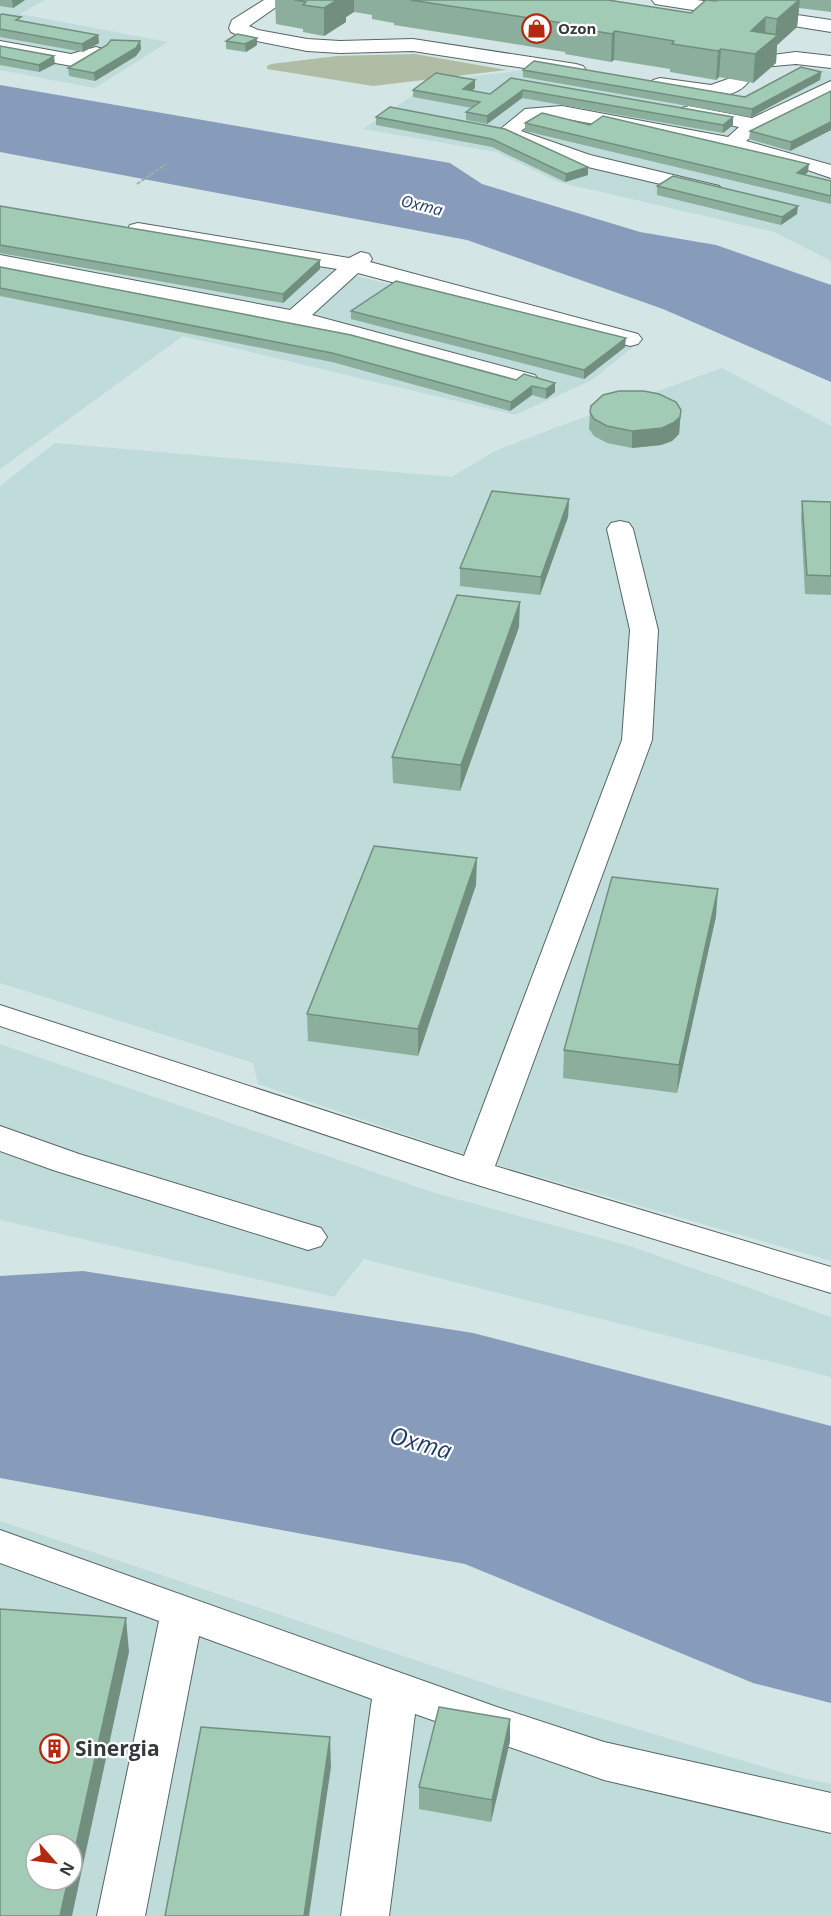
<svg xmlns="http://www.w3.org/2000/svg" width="831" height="1916" viewBox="0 0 831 1916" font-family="'Open Sans',sans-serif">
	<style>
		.built { fill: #bfdbda; fill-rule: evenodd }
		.green { fill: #b0bda4 }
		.water { fill: #879bbb }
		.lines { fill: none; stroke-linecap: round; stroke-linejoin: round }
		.minor-casing { stroke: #576666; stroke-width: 2 }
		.path { stroke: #a0aeae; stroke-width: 2; stroke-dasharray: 4 1.5; stroke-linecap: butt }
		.minor { fill: #fff; fill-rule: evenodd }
		.wall { fill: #8baf9c }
		.shaded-wall { fill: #718e7f }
		.building { fill: #a2cbb5; stroke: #718e7f; stroke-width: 1.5 }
		.labels { text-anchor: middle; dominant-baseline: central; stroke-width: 4.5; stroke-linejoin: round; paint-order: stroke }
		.far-poi-label { font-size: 15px; font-weight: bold; fill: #333a3a; stroke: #fff; text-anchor: start }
		.far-water-label { font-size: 16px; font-style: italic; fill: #213c67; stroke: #fff }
		.near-poi-label { font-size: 21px; font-weight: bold; fill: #333a3a; stroke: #fff; text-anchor: start }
		.near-water-label { font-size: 24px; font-style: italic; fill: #213c67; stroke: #fff }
	</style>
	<rect width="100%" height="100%" fill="#d4e5e5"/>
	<g class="built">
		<path d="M0,0H44L20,14L168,42L95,88L0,70Z"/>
		<path d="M813,68L831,71V261L774,232L558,182L496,152L363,129L434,81L534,69L744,105Z"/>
		<path d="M0,213L322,267L633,347L592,380L515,415L183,336L0,469Z"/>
		<path d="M722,368L831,426V1261L481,1160L258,1084L253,1063L0,983V486L55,443L452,477L495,451L554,428Z"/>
		<path d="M0,1044L438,1194L630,1246L831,1317V1377L364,1259L334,1297L0,1220Z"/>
		<path d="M0,1521L493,1686L801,1778L831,1784V1916H0ZM36,1844H72V1880H36Z"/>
	</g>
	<path class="green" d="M415,54L507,70L373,86L267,69V66L271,64L337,56Z"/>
	<g class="water">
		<path d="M0,85L450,163L482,184L640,232L716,245L831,285V382L663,309L467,240L0,152Z"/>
		<path d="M83,1271L473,1333L831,1426V1703L753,1683L465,1564L0,1478V1276Z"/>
	</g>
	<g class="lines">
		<defs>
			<g id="minor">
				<path d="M264,0H286L249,26L258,30L307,39L340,41L413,39L576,64L583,66L586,70L583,74L576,76L413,51L340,53L307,51L246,39L231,32L229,28L232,20Z"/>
				<path d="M652,0H697L831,20V32L661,5L655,4Z"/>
				<path d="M0,41L71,54L96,47L103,49L105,53L103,57L72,66L0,53Z"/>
				<path d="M796,52L831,56V68L796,64L762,67L755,65L752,61L755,57Z"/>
				<path d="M739,75L746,77L749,81C732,106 684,94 660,90L653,88L650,84L653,80L660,78L711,85Z"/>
				<path d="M831,81V95L762,128L746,141L831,165V178L793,165L732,150L562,118L537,119L521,131L590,155L719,186L723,190L719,194L712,196L575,164L501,137L497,132L525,109L562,106L728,137L739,127L682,116L679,112L682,108L689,106L752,118Z"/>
				<path d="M138,223L349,258L361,252L369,254L372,259L370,262L638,334L642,339L638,344L630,346L358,273L312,315L535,375L539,380L535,385L527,387L293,325L0,269V255L290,310L337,269L130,235L127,230L130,225Z"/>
				<path d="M620,521L629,523L633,529L658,630L652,740L495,1166L831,1267V1293L458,1179L0,1026V1005L464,1156L622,740L630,630L607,529L611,523Z"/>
				<path d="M0,1126L79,1154L321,1228L327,1237L321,1246L308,1250L53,1170L0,1151Z"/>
				<path d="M0,1530L494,1706L604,1742L831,1793V1833L604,1780L415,1714L389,1916H341L372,1699L199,1636L145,1916H97L159,1621L0,1563Z"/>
			</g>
		</defs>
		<use href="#minor" class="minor-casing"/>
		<path class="path" d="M137,184L166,164"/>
		<use href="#minor" class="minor"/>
	</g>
	<g class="wall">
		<path d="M0,0H25L13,8L0,6Z"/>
		<path d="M275,0H562L691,13L717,0H831V12L799,8L797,27L777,45L776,63L753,83L719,77L716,80L670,72V69L614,60L611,62L565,54V52L394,25V23L372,19V15L354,12L346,17V22L324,36L303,32V29L276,24Z"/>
		<path d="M0,15L22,21L98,35L99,43L83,52L0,37Z"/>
		<path d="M140,41L141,49L136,56L95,81L69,76L68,68Z"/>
		<path d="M226,41L257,45L246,52L226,49Z"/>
		<path d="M0,46L55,64L39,72L0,65Z"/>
		<path d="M523,70L745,97L821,72L820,80L751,117L523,77Z"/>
		<path d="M511,78L733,125L723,133L522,98L487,124L466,120V112L472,108L413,97V90L475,88L472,91L490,94Z"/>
		<path d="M831,91V130L790,151L749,139L750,131Z"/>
		<path d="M376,117L505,129L588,175L565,182L492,147L376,125Z"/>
		<path d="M525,123L808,172L805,175L831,181V204L525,131Z"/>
		<path d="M657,186L797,214L781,225L657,195Z"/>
		<path d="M0,206L320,260V269L283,303L0,253Z"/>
		<path d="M0,267L351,335L555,392L546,399L532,395L510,411L332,362L0,296Z"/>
		<path d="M351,311L625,347L584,379L351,319Z"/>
		<path d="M681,410L679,434L672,441L661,445L632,448L607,443L594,436L589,429L590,412Z"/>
		<path d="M569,499L568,517L540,595L460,586V568Z"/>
		<path d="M802,501L831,502V595L805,594L801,518Z"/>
		<path d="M519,627L460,791L393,783L392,757Z"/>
		<path d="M476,885L418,1056L308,1041L307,1014Z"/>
		<path d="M716,916L677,1093L563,1078L564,1050Z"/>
		<path d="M510,1719V1741L491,1822L419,1809V1787Z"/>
	</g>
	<g class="shaded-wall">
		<path d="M12,0H25L13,8Z"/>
		<path d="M337,0H354V12L346,17V22L324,36V8Z"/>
		<path d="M800,0L797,27L777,45L776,63L753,83L755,54L775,37L777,19Z"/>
		<path d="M766,17L764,45L751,31Z"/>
		<path d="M615,31L614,60L611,62L612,34Z"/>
		<path d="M98,35L99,43L83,52L82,44Z"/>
		<path d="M257,38V45L246,52L245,44Z"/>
		<path d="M140,41L141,49L136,56L95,81L94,73Z"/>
		<path d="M721,49L719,77L716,80L718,51Z"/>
		<path d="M54,56L55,64L39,72V65Z"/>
		<path d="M821,72L820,80L751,117L752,109Z"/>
		<path d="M475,80V88L463,97V89Z"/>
		<path d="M523,90L522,98L487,124V116Z"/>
		<path d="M733,117V125L723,133V125Z"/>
		<path d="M831,122V130L790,151L791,142Z"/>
		<path d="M809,164L808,172L796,181L797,173Z"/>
		<path d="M588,167V175L565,182L566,174Z"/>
		<path d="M798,206L797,214L781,225L782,217Z"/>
		<path d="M320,260V269L283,303V294Z"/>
		<path d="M626,338L625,347L584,379V370Z"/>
		<path d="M555,383V392L546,399V389Z"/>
		<path d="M532,386V395L510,411L511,402Z"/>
		<path d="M681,410L679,434L672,441L661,445L632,448V431Z"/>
		<path d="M569,499L568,517L540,595L541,577Z"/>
		<path d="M520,602L519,627L460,791L461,765Z"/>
		<path d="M477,858L476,885L418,1056V1029Z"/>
		<path d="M718,889L716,916L677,1093L679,1065Z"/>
		<path d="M126,1618L129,1652L72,1916H60L68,1880H72V1863Z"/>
		<path d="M510,1719V1741L491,1822L492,1800Z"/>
		<path d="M330,1737L331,1767L309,1916H304Z"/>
	</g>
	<g class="building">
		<path d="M294,0H337L324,8L303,5L306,2Z"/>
		<path d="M410,0H608L691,13L706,0L716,1L717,0H799L777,19L766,17L751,31L778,35L755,54L721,49L718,51L672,44L674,41L615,31L612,34L566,26L569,24Z"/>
		<path d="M2,14L21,17L16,20L98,35L82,44L0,29V15Z"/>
		<path d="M237,34L257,38L245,44L226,41Z"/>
		<path d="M111,40L140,41L136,48L94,73L68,68L107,45Z"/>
		<path d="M0,46L54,56L39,65L0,57Z"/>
		<path d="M534,61L745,97L801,67L821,72L752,109L523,70Z"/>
		<path d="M436,73L475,80L463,89L490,94L511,78L733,117L723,125L523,90L487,116L466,112L480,102L413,90Z"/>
		<path d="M831,91V122L791,142L750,131Z"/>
		<path d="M390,107L505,129L588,167L566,174L492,139L376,117Z"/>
		<path d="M542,113L590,125L603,116L809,164L797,173L831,181V196L525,123Z"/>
		<path d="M673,176L798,206L782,217L657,186Z"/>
		<path d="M0,206L320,260L283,294L0,245Z"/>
		<path d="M0,267L351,335L516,380L524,374L555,383L546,389L532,386L511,402L332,353L0,288Z"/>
		<path d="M396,281L626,338L584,370L351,311Z"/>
		<path d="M619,391H644L659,394L676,402L681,410L680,417L673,423L662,428L632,431L607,426L594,419L590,412L591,406L603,395Z"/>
		<path d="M492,491L569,499L541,577L460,568Z"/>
		<path d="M802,501L831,502V576L807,575Z"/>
		<path d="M457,595L520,602L461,765L392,757Z"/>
		<path d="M374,846L477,858L418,1029L307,1014Z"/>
		<path d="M612,877L718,889L679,1065L564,1050Z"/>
		<path d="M0,1609L126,1618L72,1863V1844H36V1880H68L60,1916H0Z"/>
		<path d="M439,1707L510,1719L492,1800L419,1787Z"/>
		<path d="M201,1727L330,1737L304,1916H165Z"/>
	</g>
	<defs>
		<symbol id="shop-ring" viewBox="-11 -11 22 22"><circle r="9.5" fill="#fff" stroke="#b4280f" stroke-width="1.5"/><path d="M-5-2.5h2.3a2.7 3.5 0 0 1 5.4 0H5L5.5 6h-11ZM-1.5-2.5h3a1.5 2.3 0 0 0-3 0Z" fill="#b4280f"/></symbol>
		<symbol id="building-ring" viewBox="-11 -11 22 22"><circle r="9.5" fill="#fff" stroke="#b4280f" stroke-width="1.5"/><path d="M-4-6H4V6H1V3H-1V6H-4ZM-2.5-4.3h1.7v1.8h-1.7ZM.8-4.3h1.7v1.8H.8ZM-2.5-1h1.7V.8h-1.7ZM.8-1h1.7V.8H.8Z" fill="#b4280f"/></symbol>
	</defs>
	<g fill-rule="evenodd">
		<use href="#shop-ring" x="520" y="12" width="33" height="33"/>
		<use href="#building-ring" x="38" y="1732" width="33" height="33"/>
	</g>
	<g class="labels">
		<g class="far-poi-label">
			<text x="558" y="28">Ozon</text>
		</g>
		<g class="far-water-label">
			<text transform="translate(422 205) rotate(14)">Охта</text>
		</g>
		<g class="near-poi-label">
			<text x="75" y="1748">Sinergia</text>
		</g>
		<g class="near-water-label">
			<text transform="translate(421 1442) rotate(16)">Охта</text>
		</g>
	</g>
	<g transform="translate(54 1862) rotate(118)"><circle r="28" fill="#ffffff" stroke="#adb0b0" stroke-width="1.5"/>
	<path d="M0-4.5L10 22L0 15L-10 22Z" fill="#b4280f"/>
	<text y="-9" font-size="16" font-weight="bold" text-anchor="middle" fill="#333a3a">N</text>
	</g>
</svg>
